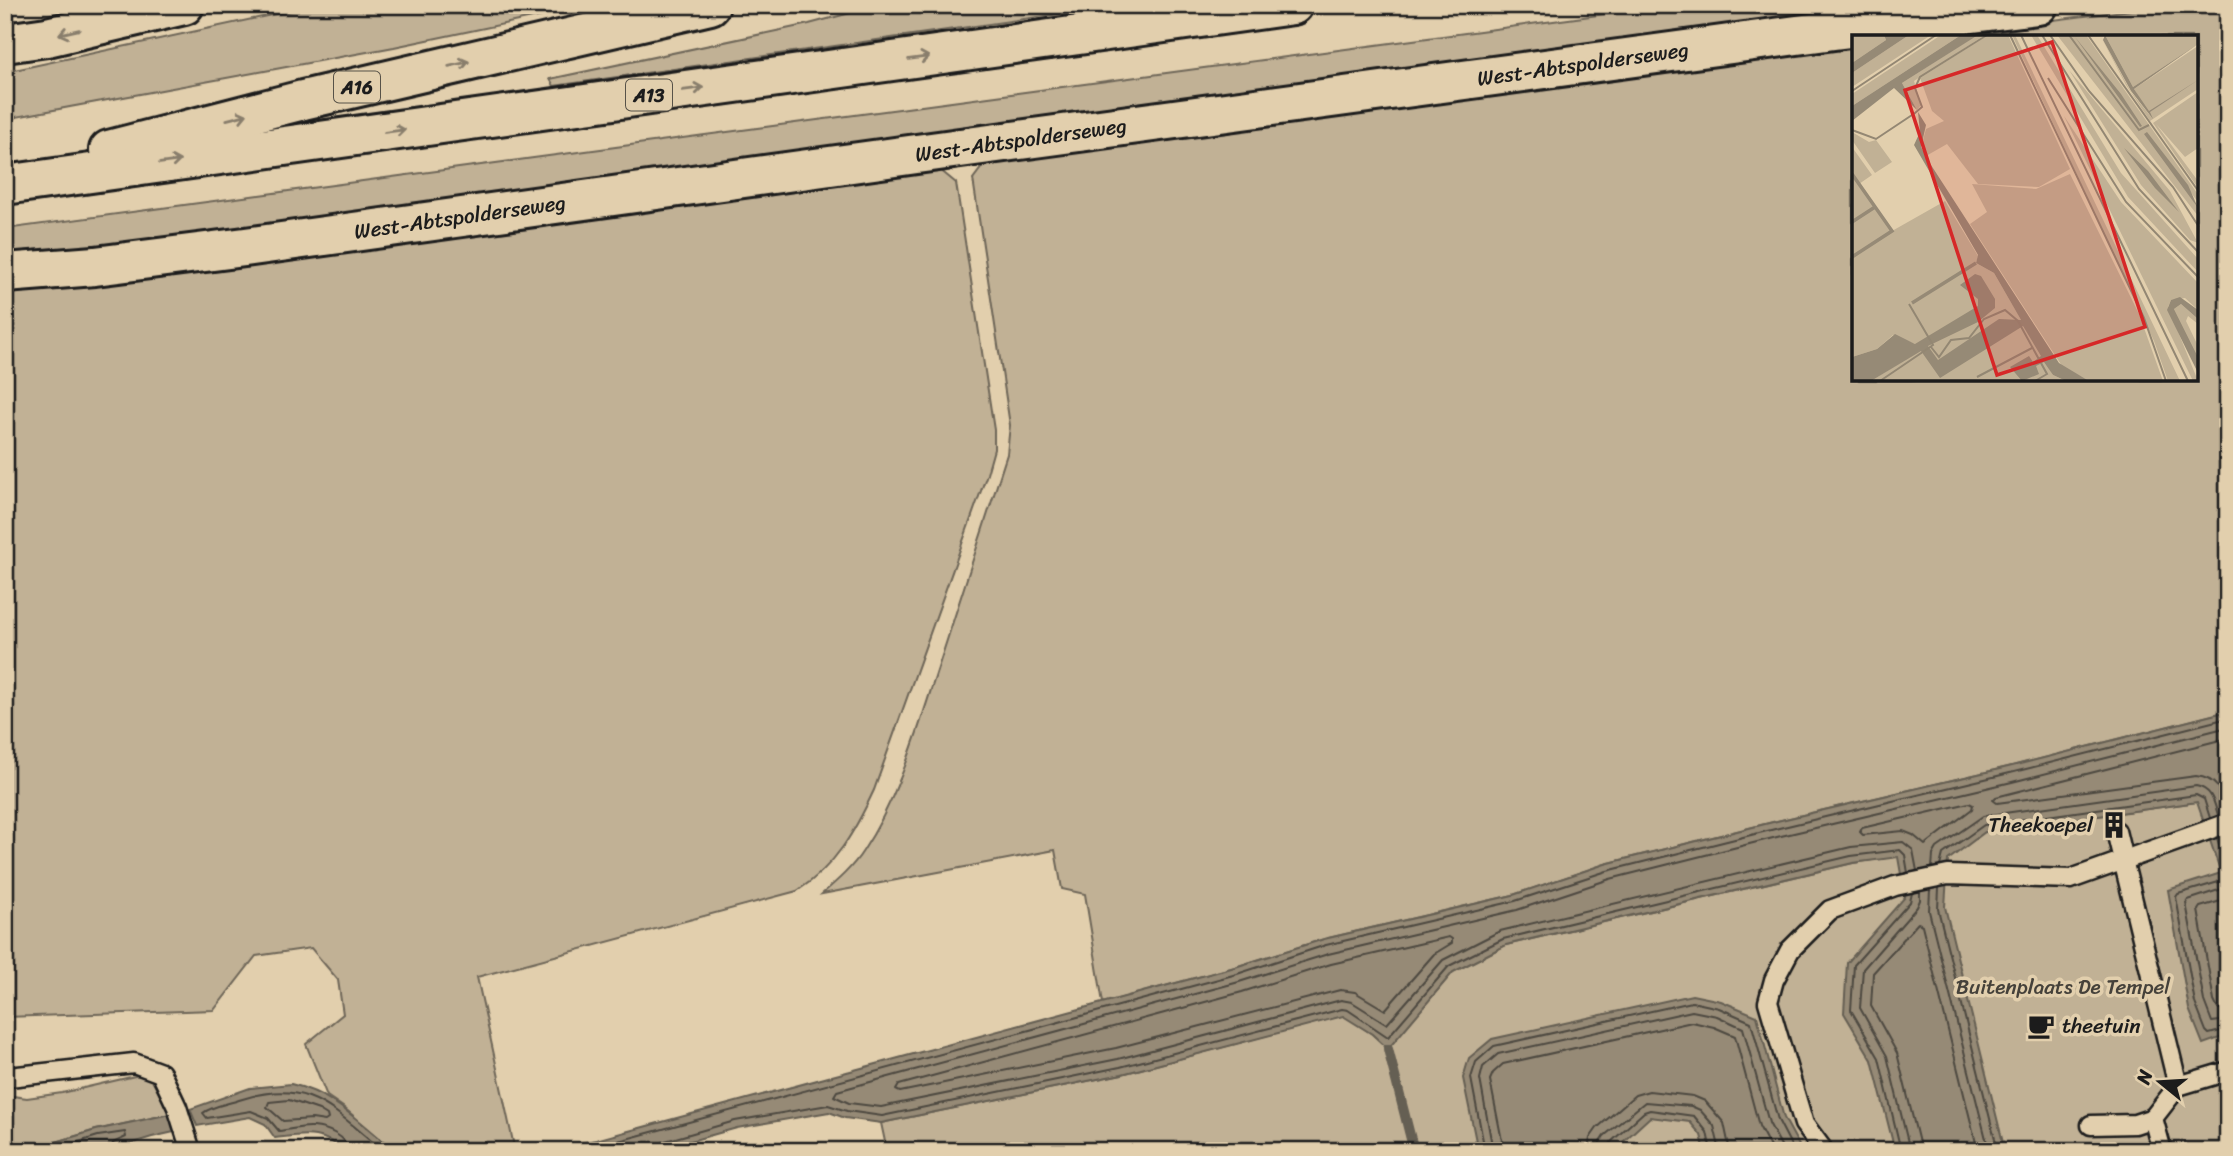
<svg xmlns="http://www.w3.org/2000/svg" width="2233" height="1156" viewBox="0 0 2233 1156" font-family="Sriracha,sans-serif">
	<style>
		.green { fill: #c1b195; stroke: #6e6658; stroke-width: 2 }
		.water { fill: #968a76; stroke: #655e52; stroke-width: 2 }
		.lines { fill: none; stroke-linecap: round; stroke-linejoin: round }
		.shore { stroke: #4d4840; stroke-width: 2 }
		.stream { stroke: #655e52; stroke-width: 10 }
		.lane-casing { stroke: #1c1c1c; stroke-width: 23 }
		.secondary-casing { stroke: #1c1c1c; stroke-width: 44 }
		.highway-casing { stroke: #1c1c1c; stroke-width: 44 }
		.lane { stroke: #e2cfad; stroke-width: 18 }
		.secondary { stroke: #e2cfad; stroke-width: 38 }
		.highway { stroke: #e2cfad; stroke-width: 38 }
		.oneway { stroke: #897e6c }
		.labels { text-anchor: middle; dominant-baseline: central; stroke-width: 7; stroke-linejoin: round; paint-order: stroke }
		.shield { fill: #e2cfad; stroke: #575248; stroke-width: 2 }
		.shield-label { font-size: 19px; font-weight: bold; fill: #1c1c1c }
		.street-label { font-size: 21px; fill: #1c1c1c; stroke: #e2cfad }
		.poi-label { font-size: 21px; fill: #1c1c1c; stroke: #e2cfad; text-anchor: end }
		.park-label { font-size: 21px; fill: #45413a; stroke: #e2cfad }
		.inset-river { fill: none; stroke: #968a76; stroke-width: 3.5 }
		.inset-road { fill: none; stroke: #938773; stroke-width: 2 }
		.view { fill: #d62828; fill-opacity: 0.15; stroke: #d62828; stroke-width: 3.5 }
		.inset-edge { fill: none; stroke: #1c1c1c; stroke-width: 3.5 }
	</style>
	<rect width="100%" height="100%" fill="#e2cfad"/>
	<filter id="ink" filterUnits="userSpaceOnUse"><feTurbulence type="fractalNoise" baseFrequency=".0143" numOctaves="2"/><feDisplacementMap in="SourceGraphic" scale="14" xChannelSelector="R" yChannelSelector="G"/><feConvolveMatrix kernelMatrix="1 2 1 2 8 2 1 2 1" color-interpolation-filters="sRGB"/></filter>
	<g filter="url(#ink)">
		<g class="green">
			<path d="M318,5H595L394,47L5,119V72Z"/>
			<path d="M880,5H1122L554,86L550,79L809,24Z"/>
			<path d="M1673,5H1913L171,241L5,257V229Z"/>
			<path d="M2198,5H2228V711L2008,767L1777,821L1605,864L1513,895L1324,939L1235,967L1103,1003L1085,894L1062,889L1055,850L822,894C837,881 853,867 863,851C899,797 918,729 938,668C961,597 984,525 1007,454L1010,425L973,179L985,163L1853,46V380H2196V37H1920L2131,10Z"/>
			<path d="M939,169L956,183L994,430V449L987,474L874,790C855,831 836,866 797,891L477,977L515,1151H395L343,1107L327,1096L306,1044L343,1014L338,980L311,948L256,956L214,1010L5,1017V290Z"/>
			<path d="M2228,795V1151H887L881,1123L1122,1074L1344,1015L1372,1034L1388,1048L1453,972L1506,945L1853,863L1899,856L1985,832L2197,802Z"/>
			<path d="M148,1073L170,1114L96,1130L26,1151H5V1095L27,1098L62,1093Z"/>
		</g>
		<g class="water">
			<path d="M2228,711V1035L2203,1044L2189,1009L2168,890L2221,873L2197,802L1985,832L1948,860L1945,907L2005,1151H1895L1872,1060L1844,1013L1847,963L1905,897L1898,857L1853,863L1506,945L1453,972L1388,1049L1372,1034L1343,1016L1122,1074L881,1123L845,1118L829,1112L737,1128L655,1151H537L596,1140L625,1132L1235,967L1324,939L1513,895L1605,864L1777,821L2008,767Z"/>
			<path d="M1692,995L1721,1001L1757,1016L1784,1118L1802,1151H1705L1701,1135L1690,1122L1650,1117L1613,1151H1478L1463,1078L1469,1058L1492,1039Z"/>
			<path d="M291,1084C335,1094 361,1124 395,1151H344C322,1130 303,1135 275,1138L265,1124L250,1117L197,1126L190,1109L250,1088Z"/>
			<path d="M170,1114L174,1132L152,1137L107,1151H26L96,1130Z"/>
		</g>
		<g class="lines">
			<g class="shore">
				<path d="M2228,738L1996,797L1993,800L1997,803L2196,776C2217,778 2222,792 2228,810"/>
				<path d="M1969,803L1973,805L1972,809L1925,845L1913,835L1903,831L1863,835L1860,832L1862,828Z"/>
				<path d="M2217,838L2227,870L2226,877L2222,881L2178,894L2176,897L2195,1003L2206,1031L2209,1034L2228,1029"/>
				<path d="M1940,866L1943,854L1984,825L2196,795L2204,799L2210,818"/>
				<path d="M1932,868L1933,855L1937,848L1983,816L2196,786C2212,789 2214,802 2218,815"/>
				<path d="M1917,871L1913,850L1903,842L1851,847L1500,931L1443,960L1387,1024L1352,1002L1341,1000L1118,1059L881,1107L849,1103L834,1096L837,1091L1239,982L1328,954L1517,910L1610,879L1781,836L2012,782L2228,727"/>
				<path d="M2228,887L2188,900L2186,903L2204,1001L2212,1022L2228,1020"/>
				<path d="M1939,888L1938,909L1998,1151"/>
				<path d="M1930,889L1929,911L1989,1151"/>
				<path d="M2228,899L2200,907L2198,910L2214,1001L2218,1009H2228"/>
				<path d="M1449,937L1452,939V943L1434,954L1385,1010L1355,992L1340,990L1116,1048L900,1092L896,1090L899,1085L1242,992L1331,964Z"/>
				<path d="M289,1100L319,1110L327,1115L328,1119L325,1121L312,1119L283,1121L267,1107L269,1102Z"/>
				<path d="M50,1151L98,1136L125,1132L126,1137L113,1143L110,1151"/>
				<path d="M349,1151C347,1136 327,1128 313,1127C302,1126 290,1130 279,1131L268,1118L251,1111L207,1118L203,1113C212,1106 227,1104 239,1100C310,1076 333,1111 384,1151"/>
				<path d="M576,1151L626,1139L1237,974L1326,945L1515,901L1607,871L1779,828L2010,773L2228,718"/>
				<path d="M659,1151L660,1144L665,1141L735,1121L828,1105L847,1111L882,1116L1120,1067L1342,1009L1348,1010L1388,1037L1449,966L1503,939L1851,856L1900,850L1905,855L1908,873"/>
				<path d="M1485,1151L1471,1078L1476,1062L1494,1046L1692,1002L1719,1008L1751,1022L1778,1120L1794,1151"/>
				<path d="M1493,1151L1480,1079L1483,1067L1498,1054L1692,1011L1717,1016L1743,1028L1769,1123L1784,1151"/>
				<path d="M1504,1151L1490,1080L1493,1073L1503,1064L1692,1022L1714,1027L1735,1036L1759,1126L1772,1151"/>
				<path d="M1588,1151L1590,1138L1597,1128L1635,1095L1649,1091L1693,1096L1705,1101L1724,1123L1730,1151"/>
				<path d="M1599,1151L1600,1142L1604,1136L1645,1102L1691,1106L1700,1110L1714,1126L1720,1151"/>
				<path d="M1608,1151L1611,1142L1644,1112L1650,1110L1694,1116L1707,1132L1711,1151"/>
				<path d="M1901,1151L1879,1058L1851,1010L1854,965L1910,902L1912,893"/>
				<path d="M1910,1151L1887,1056L1860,1008L1863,969L1917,907L1920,900V892"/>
				<path d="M1921,1151L1897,1053L1871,1006L1873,973L1918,923L1922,925L1978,1151"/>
			</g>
			<path class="stream" d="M1388,1049L1414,1151"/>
			<defs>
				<g id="lane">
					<path d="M2116,831L2178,1086L2153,1118L2162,1151"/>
					<path d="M5,1076L9,1077L134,1063L161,1073L177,1107L191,1151"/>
					<path d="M2178,1086L2228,1071"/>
					<path d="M2091,1125L2135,1124L2153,1118"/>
					<path d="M1824,1151L1804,1124L1768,1002L1774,980L1790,950L1830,910L1895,886L1948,875L2071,879L2228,823"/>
				</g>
				<path id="secondary" d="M5,273L95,266L245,247L960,148L1834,30L2038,5"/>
				<g id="highway">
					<path d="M5,43L47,37L184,5"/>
					<path d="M109,150L303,100L710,5"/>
					<path d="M5,185L1293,5"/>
				</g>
			</defs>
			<use href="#lane" class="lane-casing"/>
			<use href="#secondary" class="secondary-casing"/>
			<use href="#highway" class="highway-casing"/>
			<use href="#lane" class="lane"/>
			<use href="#secondary" class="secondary"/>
			<use href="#highway" class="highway"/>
		</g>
		<defs><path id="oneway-shaft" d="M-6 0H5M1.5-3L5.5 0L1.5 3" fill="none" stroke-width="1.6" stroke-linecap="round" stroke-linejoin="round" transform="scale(1.75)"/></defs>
		<g class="oneway">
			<use href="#oneway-shaft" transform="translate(69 32) rotate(167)"/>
			<use href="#oneway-shaft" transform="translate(919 58) rotate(-8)"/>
			<use href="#oneway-shaft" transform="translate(459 64) rotate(-13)"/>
			<use href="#oneway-shaft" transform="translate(693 89) rotate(-8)"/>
			<use href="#oneway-shaft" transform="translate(237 117) rotate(-14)"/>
			<use href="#oneway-shaft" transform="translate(395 131) rotate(-8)"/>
			<use href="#oneway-shaft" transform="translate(170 162) rotate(-8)"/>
		</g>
	</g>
	<defs>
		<symbol id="building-bare" viewBox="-9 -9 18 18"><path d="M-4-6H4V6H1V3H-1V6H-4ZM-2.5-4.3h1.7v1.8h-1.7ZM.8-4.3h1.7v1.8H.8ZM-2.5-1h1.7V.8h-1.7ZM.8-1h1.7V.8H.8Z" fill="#1c1c1c" stroke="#e2cfad" stroke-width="2.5" paint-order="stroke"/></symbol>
		<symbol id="cafe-bare" viewBox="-9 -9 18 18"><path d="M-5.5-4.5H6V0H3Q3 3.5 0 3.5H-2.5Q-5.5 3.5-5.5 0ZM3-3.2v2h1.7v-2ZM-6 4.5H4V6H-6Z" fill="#1c1c1c" stroke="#e2cfad" stroke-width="2.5" paint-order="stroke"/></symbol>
	</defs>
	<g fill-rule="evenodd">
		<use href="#building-bare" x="2095" y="806" width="38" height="38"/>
		<use href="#cafe-bare" x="2022" y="1007" width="38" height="38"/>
	</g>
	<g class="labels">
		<g class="shield">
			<rect x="334" y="71.5" width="46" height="31" rx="5"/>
			<rect x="626" y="79.5" width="46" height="31" rx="5"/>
		</g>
		<g class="shield-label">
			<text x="357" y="87">A16</text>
			<text x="649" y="95">A13</text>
		</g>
		<g class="street-label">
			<text transform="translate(1583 64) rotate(-8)">West-Abtspolderseweg</text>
			<text transform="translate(1021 140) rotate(-8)">West-Abtspolderseweg</text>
			<text transform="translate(460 217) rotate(-8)">West-Abtspolderseweg</text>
		</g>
		<g class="poi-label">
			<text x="2093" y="825">Theekoepel</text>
			<text x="2062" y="1026" text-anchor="start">theetuin</text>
		</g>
		<g class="park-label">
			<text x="2063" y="987">Buitenplaats De Tempel</text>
		</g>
	</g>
	<g transform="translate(1852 35)">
		<rect width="346" height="346" fill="#e2cfad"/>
		<path d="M0,0H32L34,5L0,28ZM57,0H79L0,52V38ZM89,0H109L0,71V59ZM125,0H133L62,46L69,70L65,75L50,48ZM136,0H156L218,134L187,152L126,149L95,109L74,121L69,112L74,94L92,86L80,76L68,43ZM160,0H163L328,346H316L302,306ZM179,0H185L269,138L346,224V237L276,162ZM205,0H234L345,158L346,167L313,124L346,173V181ZM248,0L279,57L300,83L282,54L346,11V54L298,86L274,50ZM253,0H346V9L281,52ZM217,35L318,156L346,208L338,205L289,150ZM346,57V113L333,122L304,89L346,146V153L301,88ZM212,81L269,167L346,248V275L333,263L319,265L316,272L346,346H341ZM0,97L17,107L24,105L40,127L23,138L0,105ZM0,112L20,140L7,149L40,196L93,166L126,221L124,228L142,238L201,340L214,346H19L67,316L63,309L41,300L25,314L0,322ZM218,139L287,279L311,346H237L210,331L118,189L135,177L120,149L184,154ZM329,269L346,284V289L336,281L334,286L346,311V322L322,274Z" fill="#c1b195"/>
		<path d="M32,0H57L0,38V28L34,5ZM109,0H126L50,48L65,75L42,53L0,86V71ZM253,0L281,52L346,9L282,54L297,76L346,45L298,77L301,84L279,56L251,5ZM223,2L269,59L290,91L288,92ZM66,77L74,90L69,112L79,130L207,328L237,346H214L201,340L192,327L184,331L187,339L170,346L158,332L177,321L181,327L189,321L171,291L88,343L69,316L19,346H0V322L25,314L43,299L63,309L126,271V264L108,250L123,239L129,241L143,264V273L126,287L76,311L86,325L147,284L169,285L142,238L124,228L126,220L62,110L68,97ZM295,97L336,150L346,173L292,99ZM272,113L296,136L327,177L303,153ZM328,262L346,275V284L329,269L322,274L346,322V338L315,275L319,265Z" fill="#968a76"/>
		<path class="inset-river" d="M0,139L40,196L0,222M0,187L23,172M60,268L124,228"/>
		<path class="inset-road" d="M158,0L292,283L314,346M169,0L336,346M190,0L287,154L347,218M198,0L237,56L321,152L347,192M217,0L287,95L297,90M236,0L347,157M196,43L274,167L347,243M0,56L84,0M0,95L24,104L63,78L70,72L63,53L68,42L135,0M79,312L87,322L99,305L117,303L132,284L153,275L166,286L195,339L183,346M125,342L180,313M28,346L81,310L57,269"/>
		<path class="view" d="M200,7L293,292L145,340L53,55Z"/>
		<rect width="346" height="346" class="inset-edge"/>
	</g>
	<rect width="2233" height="1156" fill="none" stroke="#e2cfad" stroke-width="28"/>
	<rect x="14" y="14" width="2205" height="1128" fill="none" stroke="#1c1c1c" stroke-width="2.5" filter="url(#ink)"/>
	<g transform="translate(2160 1082) rotate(288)" stroke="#e2cfad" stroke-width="5" paint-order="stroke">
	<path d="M0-5L12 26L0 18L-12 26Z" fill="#1c1c1c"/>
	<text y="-10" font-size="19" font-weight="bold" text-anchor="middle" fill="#1c1c1c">N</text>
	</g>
</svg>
